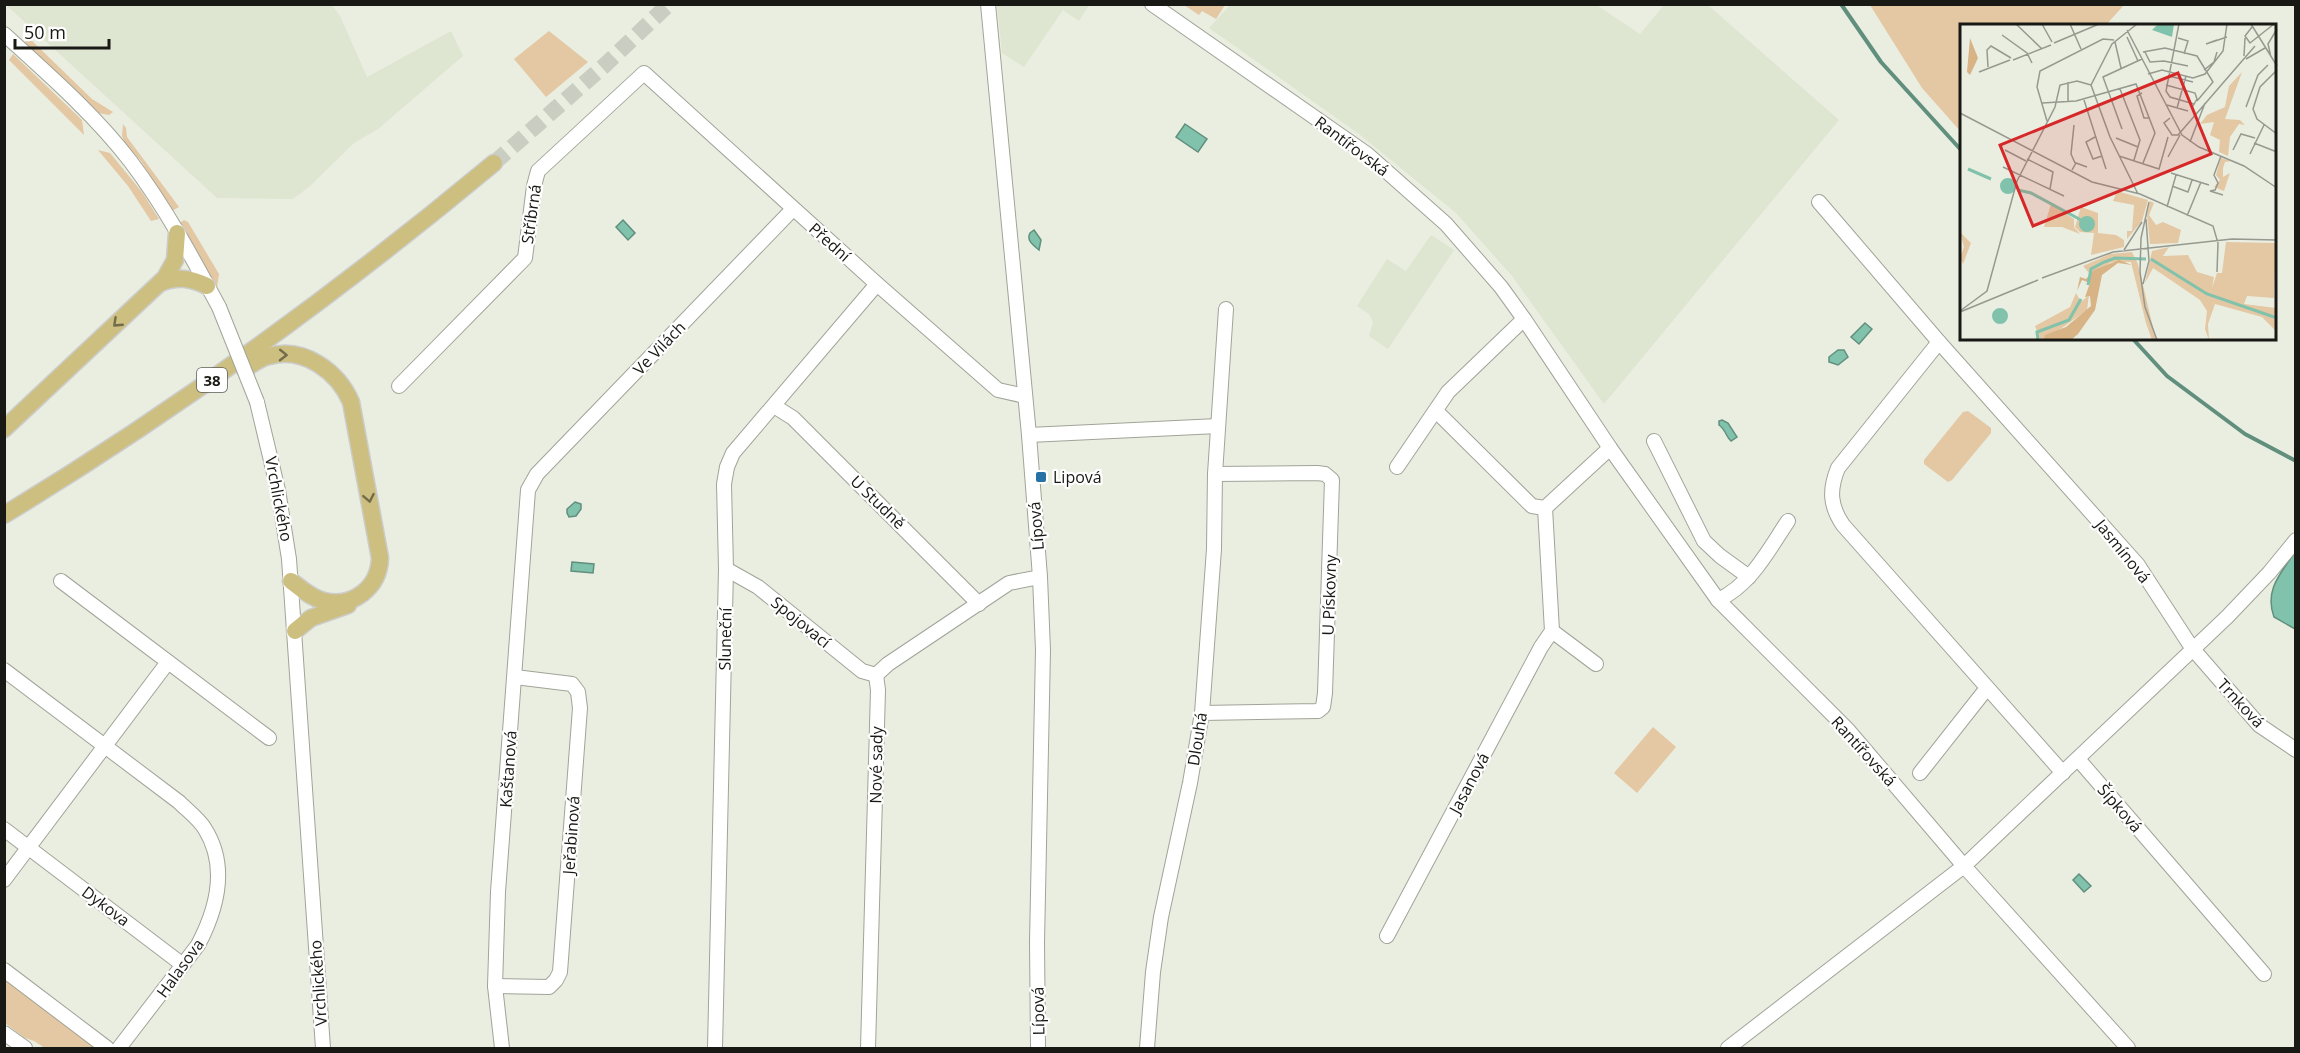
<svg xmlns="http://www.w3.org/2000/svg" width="2300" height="1053" viewBox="0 0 2300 1053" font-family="'Open Sans',sans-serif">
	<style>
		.built { fill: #dee5d0 }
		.green { fill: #e4c7a3 }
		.water { fill: #80c2ab; stroke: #618f7e; stroke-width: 1.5 }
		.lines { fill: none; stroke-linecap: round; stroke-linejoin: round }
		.stream { stroke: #618f7e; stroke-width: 4 }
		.major-tunnel { stroke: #cacec2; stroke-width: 16; stroke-dasharray: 16 8; stroke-linecap: butt }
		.minor-casing { stroke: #a0a498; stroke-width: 16 }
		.major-casing { stroke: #cccccb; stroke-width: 19 }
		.minor { stroke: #fff; stroke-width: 14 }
		.major { stroke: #ccbf80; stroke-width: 16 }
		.minor-bridge-casing { stroke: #a0a498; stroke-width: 16; stroke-linecap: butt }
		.minor-bridge { stroke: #fff; stroke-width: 14 }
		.oneway { stroke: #726c4a }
		.poi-dot { fill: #2871a5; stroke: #fff; stroke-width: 2 }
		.labels { text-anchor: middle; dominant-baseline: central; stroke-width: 4.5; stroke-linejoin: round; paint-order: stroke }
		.shield { fill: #fff; stroke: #5d5e5a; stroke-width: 1.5 }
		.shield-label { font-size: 15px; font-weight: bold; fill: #181914 }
		.street-label { font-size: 16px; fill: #181914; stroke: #fff }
		.poi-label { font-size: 16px; fill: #181914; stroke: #fff; text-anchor: start }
		.inset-river { fill: none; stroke: #80c2ab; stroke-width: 3 }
		.inset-road { fill: none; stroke: #96998f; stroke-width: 1.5 }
		.view { fill: #d62828; fill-opacity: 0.15; stroke: #d62828; stroke-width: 3 }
		.inset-edge { fill: none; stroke: #181914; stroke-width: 3 }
	</style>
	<rect width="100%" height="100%" fill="#eaeee1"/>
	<g class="built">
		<path d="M5,4L332,5L340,16L367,77L451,31L463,56L378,129L354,143L309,187L293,199L217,198Z"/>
		<path d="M1595,4L1640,34L1664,5H1708L1839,120L1604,404L1512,276L1456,213L1359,134L1209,28L1230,5Z"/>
		<path d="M997,5V4L1089,5L1079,21L1063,10L1024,67L1002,53Z"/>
		<path d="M1431,235L1454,250L1388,349L1369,336L1373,322L1369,314L1357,306L1387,259L1406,271Z"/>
	</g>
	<g class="green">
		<path d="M1184,5H1225L1216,19L1202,11L1199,15Z"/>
		<path d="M1870,5H2124L2106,25L1961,26V132L1922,88Z"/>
		<path d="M549,31L588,62L546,97L514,59Z"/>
		<path d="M29,38L92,99L113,112L109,115L98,113L73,87L24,43Z"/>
		<path d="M13,54L82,120L84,135L9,60Z"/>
		<path d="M123,124L126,128L127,137L179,207L172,211L141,161L125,143L122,136Z"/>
		<path d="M98,150L110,153L142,192L159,219L151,221L128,186Z"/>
		<path d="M184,220L188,222L219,274L217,288L180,223Z"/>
		<path d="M1968,411L1991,428V433L1952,480L1948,482L1924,464V460L1963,412Z"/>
		<path d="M1653,727L1676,747L1637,793L1614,773Z"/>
		<path d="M4,977L99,1048H45L34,1041L25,1038L5,1023Z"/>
	</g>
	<g class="water">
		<path d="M1185,124L1207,139L1198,152L1176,137Z"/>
		<path d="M623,220L635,233L628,240L616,227Z"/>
		<path d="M1034,230L1041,240L1039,250C1033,245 1026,240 1030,233Z"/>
		<path d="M1865,323L1872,329L1859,344L1851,337Z"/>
		<path d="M1838,350H1844L1848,357L1838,365L1829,362V357Z"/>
		<path d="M1722,420L1728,423L1737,437L1731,441C1726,437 1726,430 1719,425V421Z"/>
		<path d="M575,502L581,504V509L576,516L569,517L567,513V509Z"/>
		<path d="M2295,552V629L2274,617C2264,590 2281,573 2295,552Z"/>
		<path d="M572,562L594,564L593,573L571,571Z"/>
		<path d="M2079,874L2091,886L2084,892L2073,880Z"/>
	</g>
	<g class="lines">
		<g class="stream">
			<path d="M1841,4L1881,62L1961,150"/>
			<path d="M2133,339L2167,376L2245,434L2296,461"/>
		</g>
		<path class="major-tunnel" d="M494,163L605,65L669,4"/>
		<defs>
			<g id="minor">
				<path d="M988,4L1029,435L1040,577L1043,650L1037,942L1038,1048"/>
				<path d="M1152,4L1367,154L1446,224L1501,287L1524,319L1610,448L1718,600L1848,730L1964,866L2128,1048"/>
				<path d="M4,34C48,74 95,115 131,162C165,207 192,257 219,307"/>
				<path d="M1819,202L1939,342L2138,565L2192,648L2259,725L2296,750"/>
				<path d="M1939,342L1838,468C1829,490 1830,506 1843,525L2063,773"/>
				<path d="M399,386L525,258L534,186L538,171L644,73L877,284L998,390L1025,396"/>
				<path d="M257,402L278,490L289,559L323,1048"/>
				<path d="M774,406L793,418L979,604"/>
				<path d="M1436,411L1532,506L1545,508L1610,448"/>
				<path d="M1029,435L1218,426"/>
				<path d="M1654,441L1704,541L1720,556L1749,577"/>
				<path d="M1397,467L1448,392L1524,319"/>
				<path d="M726,569L758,587L862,671L876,675"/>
				<path d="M61,581L269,738"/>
				<path d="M1718,600C1751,585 1769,549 1788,521"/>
				<path d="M1552,631L1596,664"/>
				<path d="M4,670L179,802C188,811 199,819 205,829C228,866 217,909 198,945L119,1048"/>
				<path d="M876,675L888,664L1009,583L1040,577"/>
				<path d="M1202,713L1318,711L1323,707L1325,693L1332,480L1325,474L1317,473L1215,474"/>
				<path d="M2078,759L2264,974"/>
				<path d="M1920,773L1987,688"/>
				<path d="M4,829L183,965"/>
				<path d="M4,880L168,662"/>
				<path d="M1387,936L1541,647L1552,631L1545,508"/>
				<path d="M4,970L107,1048"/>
				<path d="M495,986L549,987L556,980L560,972L580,708L578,692L572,684L515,677"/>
				<path d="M4,1033L25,1048"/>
				<path d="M502,1048L495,986L498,892L528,490L537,474L793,209"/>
				<path d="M715,1048L726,569L724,484L727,467L733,453L877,284"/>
				<path d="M868,1048L878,690L876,675"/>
				<path d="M1147,1048L1153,972L1161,917L1190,783L1202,713L1214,549L1215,474L1226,309"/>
				<path d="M1728,1048L1964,866L2227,617L2269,573L2296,540"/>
			</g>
			<g id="major">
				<path d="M160,283C177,276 191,278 207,286"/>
				<path d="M245,369C252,364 260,358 269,356C304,346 338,372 351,402L380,558C379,587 354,608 324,601C311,598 302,589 291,581"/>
				<path d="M4,429L165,278L175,260L177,233"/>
				<path d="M4,515C177,410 339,292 494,163"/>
				<path d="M295,631L311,618L348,605"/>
			</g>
		</defs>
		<use href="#minor" class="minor-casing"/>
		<use href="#major" class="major-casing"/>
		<use href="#minor" class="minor"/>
		<use href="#major" class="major"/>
		<defs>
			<path id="minor-bridge" d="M219,307L257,402"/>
		</defs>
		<use href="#minor-bridge" class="minor-bridge-casing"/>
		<use href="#minor-bridge" class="minor-bridge"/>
	</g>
	<defs><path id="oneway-chevron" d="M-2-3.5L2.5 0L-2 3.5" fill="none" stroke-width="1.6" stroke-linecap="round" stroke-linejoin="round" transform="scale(1.5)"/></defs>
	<g class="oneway">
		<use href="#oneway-chevron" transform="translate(117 323) rotate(137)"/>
		<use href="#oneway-chevron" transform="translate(283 355) rotate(1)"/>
		<use href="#oneway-chevron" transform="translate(369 498) rotate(79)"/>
	</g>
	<rect class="poi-dot" x="1035" y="471" width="12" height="12" rx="3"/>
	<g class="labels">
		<rect class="shield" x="197" y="368" width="30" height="24" rx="4.5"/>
		<g class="shield-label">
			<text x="212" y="380">38</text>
		</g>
		<g class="street-label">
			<text transform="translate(1352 146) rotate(37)">Rantířovská</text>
			<text transform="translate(531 214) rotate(-82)">Stříbrná</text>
			<text transform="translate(830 242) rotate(42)">Přední</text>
			<text transform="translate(659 348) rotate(-46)">Ve Vilách</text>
			<text transform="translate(279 499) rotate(79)">Vrchlického</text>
			<text transform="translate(878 502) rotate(44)">U Studně</text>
			<text transform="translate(1036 526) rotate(-95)">Lípová</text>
			<text transform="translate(2123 551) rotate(51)">Jasmínová</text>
			<text transform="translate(1329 595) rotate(-88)">U Pískovny</text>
			<text transform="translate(801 622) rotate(39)">Spojovací</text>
			<text transform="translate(725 639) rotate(-89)">Sluneční</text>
			<text transform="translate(2241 703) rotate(47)">Trnková</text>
			<text transform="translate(1197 739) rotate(-81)">Dlouhá</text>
			<text transform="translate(1864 751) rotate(48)">Rantířovská</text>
			<text transform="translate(876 765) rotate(-89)">Nové sady</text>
			<text transform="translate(508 769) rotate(-86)">Kaštanová</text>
			<text transform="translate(1469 783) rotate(-62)">Jasanová</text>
			<text transform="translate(2120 808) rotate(49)">Šípková</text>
			<text transform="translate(571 835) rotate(-86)">Jeřabinová</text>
			<text transform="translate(106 906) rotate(37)">Dykova</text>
			<text transform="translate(180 968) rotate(-54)">Halasova</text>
			<text transform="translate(318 983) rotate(-94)">Vrchlického</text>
			<text transform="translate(1038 1011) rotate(-91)">Lípová</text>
		</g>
		<g class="poi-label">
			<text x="1053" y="477">Lipová</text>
		</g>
	</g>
	<g transform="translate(1960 24)">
		<rect width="316" height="316" fill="#eaeee1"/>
		<path d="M282,48L265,95L280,96L285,101L279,100L270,113L268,132L259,128L260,116L250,111L254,98L240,100L247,91L265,83L269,62ZM261,134L271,137L265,138L263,144V153L270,149L264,167L254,163L260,156L256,151ZM157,167L188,176L182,197L167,215V207H172L174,181L153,177ZM190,177L194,179L189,191L196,201L203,198L221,206L218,219L190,220L187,191ZM91,180L114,195V203L120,210L102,203H84ZM121,183L138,189V209L156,211L164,216V223L131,231L134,209L120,208L115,203ZM0,208L11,219L3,240L0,234L4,223ZM266,218L316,219L314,274L287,272L284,280L316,284V307L302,293L255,280L248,300L249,316L245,305L247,287L240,276L193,244L185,259L192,227L209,223L203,232L228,231L237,248L254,253L252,264L257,249H262ZM172,228L178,240L196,316H192L186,299L171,238H152L130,250L123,242L150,230ZM116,269L121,278L129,271L127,286L85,316L80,315L75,302L110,283Z" fill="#e4c7a3"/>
		<path d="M10,14L18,34L10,51L7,48ZM159,236L172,241L158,239L142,251L135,286L118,310L111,316H84L85,311L106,303L131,282L130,272L125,273L130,259L122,256L117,267L120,253L126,255L134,246Z" fill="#d8b385"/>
		<path d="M198,0H214L212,13L192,6ZM40 162a8 8 0 1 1 16 0a8 8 0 1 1-16 0ZM119 200a8 8 0 1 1 16 0a8 8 0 1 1-16 0ZM32 292a8 8 0 1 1 16 0a8 8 0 1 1-16 0Z" fill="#80c2ab"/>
		<path class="inset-river" d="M8,145L31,155M58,166L71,169L121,196M191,235L247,270L317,294M128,261L131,245L144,238L155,234L186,235M78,316L77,308L109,296L121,275"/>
		<path class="inset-road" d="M56,0L82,25M82,0L92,18M110,0L121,25M177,0L152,20L131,61L150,113L178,170M219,0L206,67L210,73L234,80M291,0L317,42M292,3L285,12L290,19L314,0M167,6L222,111L239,123L284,142L317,164M42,11L67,29L72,39M167,13L178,37M218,14L228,17L224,30M257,16L246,20L267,13M155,18L161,44M94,19L139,0M183,28L205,24L237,32L253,58L237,77M185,28L190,38L204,37L228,42M284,32L285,14M311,33L308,20L317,5M286,35L305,24M53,36L91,21M28,43L27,26L31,22L51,34M244,46L254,38L257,28M317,46L300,63L293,85L297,95L317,110M19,48L50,36M188,50L202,46L233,54L245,50L263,27L267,0M209,52L233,58M108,58V78M206,61L235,69L237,75L233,82M160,65L180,116L174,136M182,69L177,72L184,94H190M124,76L146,145M82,79L116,77L176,60L195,109L183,139M207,81L228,87M286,83L298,51L308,41M217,84L226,52M0,89L132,158L180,170L253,202L258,219L257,248M210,94L204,99L212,111H218L295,22M87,97L77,63L80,47L143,15L154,16M114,101L111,130L115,139M162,105L143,53L182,35M135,113L126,118L133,135L142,132M156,114L178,123M230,118L245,79M294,119L317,128M45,126L66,137M273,126L281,110L295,114M290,130L304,101M159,132L199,145L208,113M261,132L254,151L258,159L255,166L250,167L263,171M208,133L220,111M67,135L93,148L90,165M43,143L104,172M112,146L116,139L127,143M211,149L249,161M212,162L228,168L232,156M189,178L181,214L180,248L185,283L197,316M207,183L216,151M227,192L241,158M164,226L182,198M82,254L153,228L272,215L317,216M183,260L189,237L186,195M0,287L27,267L57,157L95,83L100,61L117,57L131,61M0,288L78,256"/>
		<path class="view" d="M218,49L251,130L73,202L40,121Z"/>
		<rect width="316" height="316" class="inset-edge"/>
	</g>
	<rect width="2300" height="1053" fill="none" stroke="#181914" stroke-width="12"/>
	<path d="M15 39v9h94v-9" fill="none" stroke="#181914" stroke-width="3"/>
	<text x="24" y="39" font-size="18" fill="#181914" stroke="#ffffff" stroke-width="4.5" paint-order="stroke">50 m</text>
</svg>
